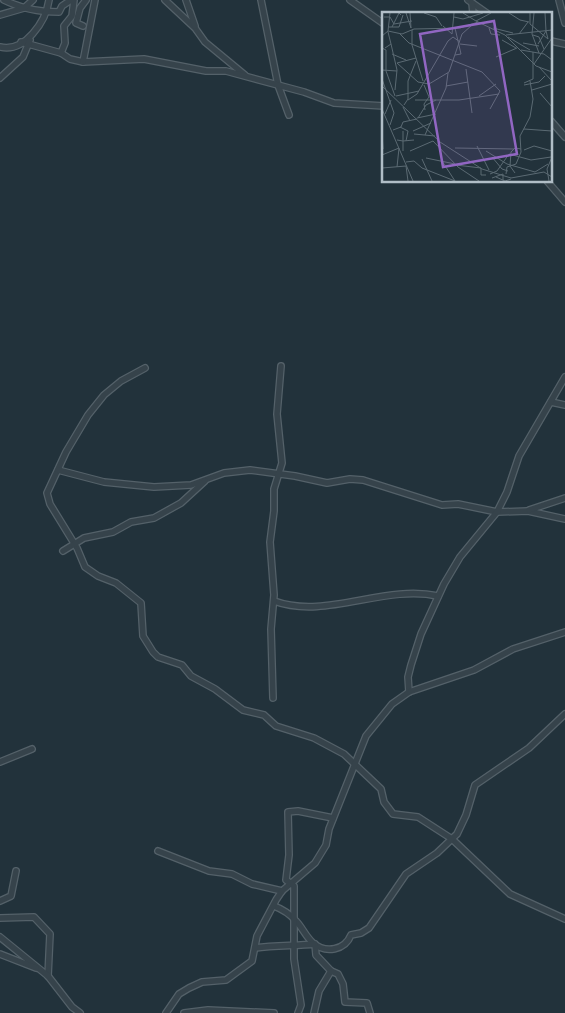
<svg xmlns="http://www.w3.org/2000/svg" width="565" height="1013" viewBox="0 0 565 1013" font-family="'Titillium Web',sans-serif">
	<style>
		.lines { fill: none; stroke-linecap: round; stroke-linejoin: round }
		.minor-casing { stroke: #546169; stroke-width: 8 }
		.minor { stroke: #36434b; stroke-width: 5.5 }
		.inset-road { fill: none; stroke: #5b6a73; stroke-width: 1 }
		.view { fill: #9166c2; fill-opacity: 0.15; stroke: #9166c2; stroke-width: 2.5 }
		.inset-edge { fill: none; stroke: #b1bec7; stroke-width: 2.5 }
	</style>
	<rect width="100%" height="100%" fill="#22323b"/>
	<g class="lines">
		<defs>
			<g id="minor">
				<path d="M4,0C20,8 41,12 59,12L62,6L71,0"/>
				<path d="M165,0L195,28L205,42L245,75"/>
				<path d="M186,0L195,26"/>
				<path d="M261,0L278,85L289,115"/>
				<path d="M350,0L384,24"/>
				<path d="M468,0L488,14"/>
				<path d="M559,0L565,23"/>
				<path d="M472,3L473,14"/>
				<path d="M0,15L24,8L33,0"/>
				<path d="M83,26L76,23L80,8L86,0"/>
				<path d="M551,41L565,44"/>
				<path d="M21,42L61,53L70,59L83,62L144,59L206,71H226L304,92L334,103L384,106"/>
				<path d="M0,47C25,53 46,21 49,0"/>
				<path d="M61,53L65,43L64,26L72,16L74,0"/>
				<path d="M83,62L95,0"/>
				<path d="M0,78L23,57L30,40"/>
				<path d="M551,121L565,137"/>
				<path d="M547,181L565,202"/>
				<path d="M145,368L121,381L104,395L88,415L66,452L47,493L50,504L77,548L85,567L98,576L116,583L141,603L143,636L153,652L158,657L182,665L191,676L215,689L243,710L264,715L276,726L314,738L344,754L381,789L384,802L393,814L418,817L452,839L510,894L565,919"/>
				<path d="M551,402L565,405"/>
				<path d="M58,470L104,482L154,487L191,485L224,473L250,470L295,476L327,483L350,479L363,480L442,505L458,504L497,512L528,511L565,519"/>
				<path d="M529,510L565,498"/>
				<path d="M63,551L84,538L113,532L131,522L154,518L181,503L205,481"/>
				<path d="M274,601C326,620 384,584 438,596"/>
				<path d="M409,692L408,677L411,665L421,634L444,584L460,557L497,512L507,492L519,456L565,377"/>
				<path d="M273,698L271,629L274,595L270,542L274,511V489L282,463L277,414L281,366"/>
				<path d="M0,762L32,749"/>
				<path d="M158,851L209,871L232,874L252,884L282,891"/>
				<path d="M0,901L11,896L16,871"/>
				<path d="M274,906C282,909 290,914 296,921C302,927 306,937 313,943C326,954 345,950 351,935L361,933L369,928L406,874L437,853L457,834L466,815L475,785L529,748L565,714"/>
				<path d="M0,918L34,917L50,934L48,976"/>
				<path d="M0,937L48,976L72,1007L80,1013"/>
				<path d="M255,948C275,945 295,946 315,944L316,955L331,971"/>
				<path d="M0,954L36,968"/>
				<path d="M166,1013L179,994L189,988L202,982L226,980L252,961L257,936L276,900L282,891L315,863L326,845L329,829L366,736L392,704L409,692L474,670L513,649L565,632"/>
				<path d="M184,1013L208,1010L274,1013"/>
				<path d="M298,1013L301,1005L294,959V886L286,880L289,855L288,812L298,811L333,818"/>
				<path d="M314,1013L319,991L331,971L338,974L343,984L345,1002L367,1003L370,1013"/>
			</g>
		</defs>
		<use href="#minor" class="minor-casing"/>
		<use href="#minor" class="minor"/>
	</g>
	<g transform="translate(382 12)">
		<rect width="170" height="170" fill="#22323b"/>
		<path class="inset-road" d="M24,1L29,16M28,1L29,16M42,1L54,5L60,14M81,1L94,9L109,1M127,1L138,8L147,10M148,1V12L166,27M152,1L150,22L157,41M163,1L164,19M2,5H8L12,12L30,9M72,5L81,7L101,1M94,9L123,23L154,54L170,60M61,14L70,22L72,1M7,15H10L17,1L19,3M10,15H17L21,3M73,16L79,42L73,43M107,16L109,22L118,23M111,16L131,21M30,18V33L41,69M6,19L20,22L32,17L78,16L96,10M18,22L27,31L100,60L118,79L108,97M137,22L146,10M124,23L170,18M151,23L157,25L162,37M0,24L6,19L8,1M126,25L148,38M120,28L134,36M141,31L157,34M9,32L15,58L13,78M78,32L95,34M156,32L164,19L166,27M0,36L4,38V59L13,84M3,36L9,32L6,20M139,38L162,42L170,48M10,42L24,48M114,45L135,36M15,51L36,70L47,72L67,60L80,22L90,13M15,51L34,46M152,52L170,26M157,55L170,69M84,57L90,101M0,58L15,59M0,67L12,101L8,113M142,71L151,67V40M42,73L47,85L42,92L43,98M142,73L157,70L163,64M0,74L58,130L100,157L129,166L162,160L170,165M64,74L86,70M150,78L170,72M158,81L170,95M14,84L37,79M97,84L114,72M26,88L35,82L66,29L71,25L78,30M33,88H77L117,82M22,93L26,87V69L34,49M21,95L28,109M0,97L31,169M3,102L9,88M35,106L54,102M36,106L44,93L54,88M18,115L26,119L24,129M142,117L170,119M11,118L19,115L21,110L35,107M21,119V129L32,128M31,119L49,111M0,121L1,137M32,122L53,124M43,123L64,76L66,61M15,128L21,129V139M51,129L76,155L97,169M95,134L107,158M73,136L132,137M142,138L152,134L170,139M28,139L51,129M104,139L125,152L153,160M0,143L17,136L15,155M110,145L120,157L126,159M44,146L73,152M40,147L50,169M60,149L73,169M24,150L32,149L40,156L73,169M74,153L99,156V163H104M0,156L24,154L26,169M153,160L166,152M133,161L128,154L129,140L133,136L139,137M108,162L115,159L127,142L149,148L169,145M124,162L125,155L134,152L139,140L138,124L148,105L151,87L148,69M114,165L123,169L129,167M110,166L121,162V168M167,169L165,157L170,145"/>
		<path class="view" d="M112,9L135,142L61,155L38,22Z"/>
		<rect width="170" height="170" class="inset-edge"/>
	</g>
</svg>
